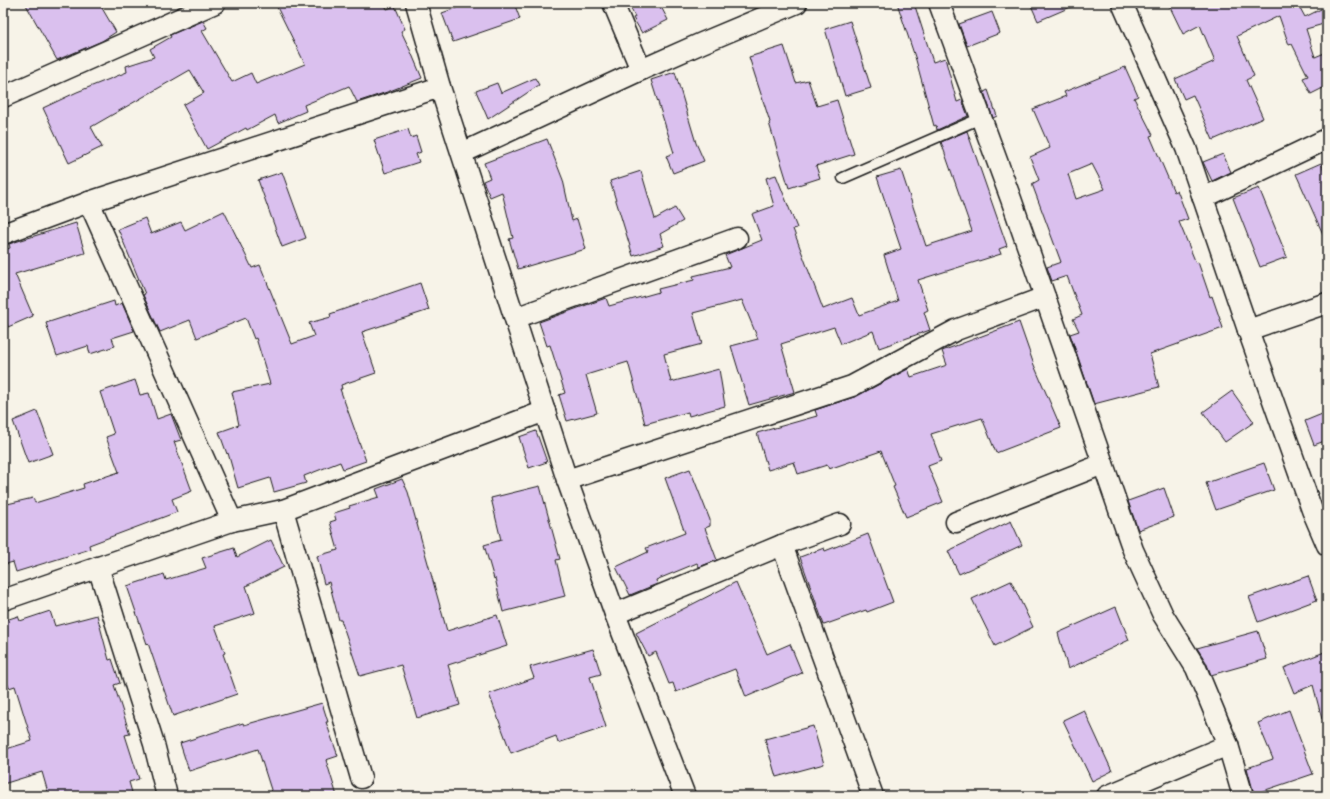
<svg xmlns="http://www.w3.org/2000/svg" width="1330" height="799" viewBox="0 0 1330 799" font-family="Delius,sans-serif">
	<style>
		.building { fill: #dac0ee; stroke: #1c1c1c; fill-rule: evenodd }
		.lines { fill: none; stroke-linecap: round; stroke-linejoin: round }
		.lane-casing { stroke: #1c1c1c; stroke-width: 13 }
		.street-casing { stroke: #1c1c1c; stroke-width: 23 }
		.lane { stroke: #f7f3e8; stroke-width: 10 }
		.street { stroke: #f7f3e8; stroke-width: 20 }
	</style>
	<rect width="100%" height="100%" fill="#f7f3e8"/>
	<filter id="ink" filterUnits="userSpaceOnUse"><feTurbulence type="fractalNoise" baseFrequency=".025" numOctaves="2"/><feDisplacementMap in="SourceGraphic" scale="8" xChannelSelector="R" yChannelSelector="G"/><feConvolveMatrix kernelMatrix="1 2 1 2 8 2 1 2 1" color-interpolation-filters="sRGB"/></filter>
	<g filter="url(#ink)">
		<g class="building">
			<path d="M25,3H99L116,32L102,41L57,60Z"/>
			<path d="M275,3H384L387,9L395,6L405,29L401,31L411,52L422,78L390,91L357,102L349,86L304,105L306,111L278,123L275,115L247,130L246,128L207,149L183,105L204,93L190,70L91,127L102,147L69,163L43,108L77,92L127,72L126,66L154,57L150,49L171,37L170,35L203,21L207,28L202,31L232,82L251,73L256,84L305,64Z"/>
			<path d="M470,3H514L520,19L453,42L442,13Z"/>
			<path d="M628,3H659L668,20L642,33L633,18L635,17Z"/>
			<path d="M897,3H914L933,62L945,58L957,102L962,100L968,116L937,130L936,125L934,126L916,60Z"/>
			<path d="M1030,3H1080L1038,21Z"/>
			<path d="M1168,3H1306L1299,6L1305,17L1327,6V23L1306,29L1315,57L1327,52V86L1311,94L1303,78L1308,76L1292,44L1289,45L1279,16L1237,36L1254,76L1246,80L1263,118L1213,140L1193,95L1184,99L1175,79L1215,61L1200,25L1183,34Z"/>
			<path d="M992,12L1000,33L967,46L959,24Z"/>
			<path d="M850,21L871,88L845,96L825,29Z"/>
			<path d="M784,46L796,83L808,80L817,106L837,100L854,154L816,166L820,178L789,188L769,123L770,122L749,57Z"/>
			<path d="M1125,67L1138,96L1134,98L1153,135L1150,136L1174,192L1177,190L1188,219L1179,222L1196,263L1198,262L1210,297L1212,296L1223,328L1150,354L1159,387L1094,404L1070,334L1079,331L1073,319L1082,315L1067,276L1052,281L1047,267L1061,262L1032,184L1039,180L1030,157L1050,148L1033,109L1066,96L1064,92ZM1092,164L1105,189L1076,199L1068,174Z"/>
			<path d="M675,72L696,143L704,161L673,173L666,156L674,153L651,80Z"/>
			<path d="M535,78L539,85L488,119L476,91L497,83L501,93Z"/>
			<path d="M988,90L997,116L993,118L984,92Z"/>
			<path d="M408,129L411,138L416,136L421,152L416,154L419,162L385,173L374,140Z"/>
			<path d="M967,131L1007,246L999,249L1001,254L918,280L928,310L924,312L930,330L879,348L873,331L841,344L834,327L781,344L795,392L749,405L731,346L758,339L742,300L693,313L702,344L664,354L671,382L719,369L725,406L689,416L688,412L645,424L628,362L586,375L597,413L567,421L559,395L565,393L550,345L547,346L539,322L606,298L609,306L659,292L658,289L694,280L693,276L730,267L725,255L762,240L752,214L774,206L766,178L776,175L797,228L793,229L823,309L852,298L859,315L898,301L884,255L901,249L877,177L901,170L926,246L972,231L941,142Z"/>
			<path d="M547,139L563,180L572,221L577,219L586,249L518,269L509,239L513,238L502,192L490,197L483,181L490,178L484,163Z"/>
			<path d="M1223,154L1231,172L1212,181L1203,162Z"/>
			<path d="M1321,163L1327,176V243L1296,174Z"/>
			<path d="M641,171L655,219L675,208L683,221L660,234L664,246L633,256L610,181Z"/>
			<path d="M282,172L306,238L282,247L258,180Z"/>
			<path d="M1259,188L1287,257L1260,267L1233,198Z"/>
			<path d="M224,211L252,268L260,265L292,344L314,336L309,323L331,317L330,314L420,283L429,310L362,332L376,373L341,385L342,389H340L366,461L343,469L340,462L304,476L306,483L274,492L270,478L238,488L228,453L227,454L219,432L239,425L232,392L270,384L256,338L254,339L246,318L197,338L190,320L160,332L143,295L145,294L118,229L145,218L151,234L181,222L185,230Z"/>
			<path d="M76,223L85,253L15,274L33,316L8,327L3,314V245L5,250L10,248L9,244L15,242Z"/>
			<path d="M114,301L115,306L122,303L134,331L112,338L115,346L90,354L88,346L57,356L46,323Z"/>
			<path d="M1019,322L1034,365L1061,428L996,453L982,418L931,434L941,461L928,466L943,502L906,517L893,487L895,486L881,451L829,469L827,465L798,474L794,462L768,470L757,433L817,416L815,410L857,396L908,369L911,377L947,365L942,351Z"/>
			<path d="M135,380L140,395L149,393L157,419L171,414L181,440L174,442L192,491L172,499L177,512L89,545L90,549L16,572L13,562L3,565V505L33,498L35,503L84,488L83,484L119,472L106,437L114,434L100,392Z"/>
			<path d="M1232,391L1254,422L1225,442L1203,412Z"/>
			<path d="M37,411L53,454L28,463L13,421Z"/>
			<path d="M1327,412V440L1314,445L1305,421Z"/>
			<path d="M536,431L547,462L529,468L519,437Z"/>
			<path d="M1264,463L1274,490L1216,510L1206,483Z"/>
			<path d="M690,469L710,520V526L705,528L717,560L699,567L697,563L656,580L657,584L630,595L616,567L648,552L646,548L685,533L665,478Z"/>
			<path d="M402,479L408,492L447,631L497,615L507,646L448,665L460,705L417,718L401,665L360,676L341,620H339L329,582L324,584L317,556L338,550L330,522L336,520L334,513L350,508L349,506L379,497L376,489Z"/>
			<path d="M540,486L560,559L556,560L565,596L503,612L495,578L494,579L484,545L501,540L491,498Z"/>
			<path d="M1164,488L1174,517L1138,530L1128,501Z"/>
			<path d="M1011,521L1022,545L959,574L948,551Z"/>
			<path d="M868,534L893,602L867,612L866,610L824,625L800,557L824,548L825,551Z"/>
			<path d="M271,540L284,567L246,586L255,613L215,626L225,653L223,654L237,694L173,716L148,643L147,644L127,586L164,574L166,580L206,568L202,558L234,548L237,557Z"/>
			<path d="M1308,576L1317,600L1258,622L1249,597Z"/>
			<path d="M1011,581L1033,627L995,646L972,599Z"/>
			<path d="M736,582L767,654L790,644L802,673L746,697L735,669L676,692L673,683L669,684L656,652L648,656L636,633Z"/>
			<path d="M1116,607L1129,640L1068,669L1058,633Z"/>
			<path d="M50,611L55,626L97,615L109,660L112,659L120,683L114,685L130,734L125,735L139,779L129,782L133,796H49L42,772L3,784V750L32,741L15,686L9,688L3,671V621L18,616L20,621Z"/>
			<path d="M1258,631L1267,659L1211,675L1206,662L1197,648Z"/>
			<path d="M593,649L601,674L590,677L606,727L558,743L556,736L511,753L489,694L534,678L530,667Z"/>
			<path d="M1327,651V718L1322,719L1313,685L1294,693L1284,668Z"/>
			<path d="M322,703L328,722H326L338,756L326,760L337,796H273L258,749L189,771L180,743L243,723L244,725Z"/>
			<path d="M1084,710L1112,771L1092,781L1063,720Z"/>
			<path d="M1289,710L1313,774L1254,794L1247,768L1273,759L1258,723Z"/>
			<path d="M813,726L824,764L776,777L765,739Z"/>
		</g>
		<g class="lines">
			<defs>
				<path id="lane" d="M843,178L981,118"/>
				<g id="street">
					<path d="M416,3L440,87L567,480L615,614L685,796"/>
					<path d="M613,3L641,70"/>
					<path d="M939,3L1011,199L1133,550L1163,615L1196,668L1228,745L1243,796"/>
					<path d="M1122,3L1186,148L1248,330L1312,510L1327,545"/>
					<path d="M3,97L215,3"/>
					<path d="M462,153L641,70L702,43L797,3"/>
					<path d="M1203,198L1327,139"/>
					<path d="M89,202L232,521"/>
					<path d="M3,234L89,202L440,87"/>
					<path d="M515,318L737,238"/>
					<path d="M1248,330L1327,303"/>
					<path d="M567,480L852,386L956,330L1045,297"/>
					<path d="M283,510L361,778"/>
					<path d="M956,522L1103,464"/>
					<path d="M782,545L873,796"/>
					<path d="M98,567L154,744L167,796"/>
					<path d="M3,600L232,521L283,510L545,411"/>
					<path d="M615,614L782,545L840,524"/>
					<path d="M1107,796L1228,745"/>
				</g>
			</defs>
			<use href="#lane" class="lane-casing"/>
			<use href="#street" class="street-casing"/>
			<use href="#lane" class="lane"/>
			<use href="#street" class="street"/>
		</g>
	</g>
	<rect width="1330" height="799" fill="none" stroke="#f7f3e8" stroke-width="16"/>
	<rect x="8" y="8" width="1314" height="783" fill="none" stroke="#1c1c1c" stroke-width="1.5" filter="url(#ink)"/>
</svg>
